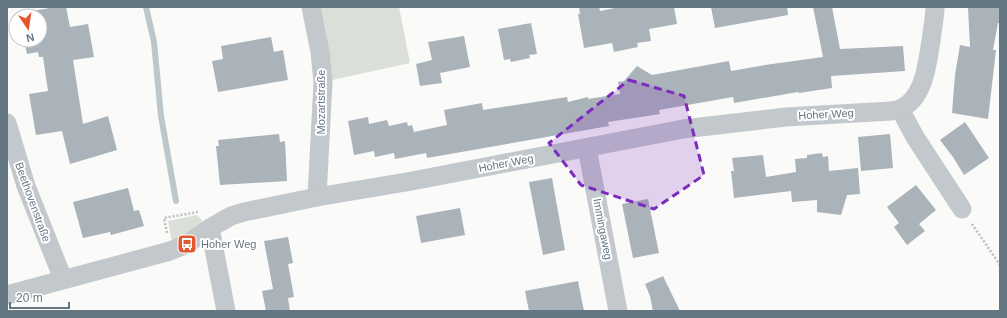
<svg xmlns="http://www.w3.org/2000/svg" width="1007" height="318" viewBox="0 0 1007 318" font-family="Helvetica,sans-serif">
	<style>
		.green { fill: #dadfd7 }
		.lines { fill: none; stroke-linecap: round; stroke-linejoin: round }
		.stream { stroke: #bbc7cb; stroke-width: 6 }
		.building { fill: #aab3b9 }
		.path { stroke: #bbbfc2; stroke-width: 2.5; stroke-dasharray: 2 2; stroke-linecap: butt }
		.minor { stroke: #c3c8cc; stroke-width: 19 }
		.marked { fill: #7b2cbf; fill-opacity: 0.2; stroke: #7b2cbf; stroke-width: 3; stroke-dasharray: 8 5; stroke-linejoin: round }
		.labels { text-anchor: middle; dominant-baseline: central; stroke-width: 4; stroke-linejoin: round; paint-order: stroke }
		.street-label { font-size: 11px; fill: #657683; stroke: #fff }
		.poi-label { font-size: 11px; fill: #657683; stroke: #fff; text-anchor: start }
	</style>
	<rect width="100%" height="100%" fill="#fafaf8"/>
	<g class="green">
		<path d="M311,7H399L410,63L323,82Z"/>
		<path d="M197,215L201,219L202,222L193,231L172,242L168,221Z"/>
	</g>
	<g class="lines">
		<path class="stream" d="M146,7L154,42L161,116L176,201"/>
	</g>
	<g class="building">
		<path d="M56,7H66L70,27L88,24L94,57L73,60L83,124L108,116L117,150L70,164L62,131L36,135L29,94L48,91L43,57H39L38,52L27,54L24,40H40V16H21L20,13Z"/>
		<path d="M579,7H599L600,11L620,7H674L677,24L649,29L651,41L637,43L638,47L614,52L612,43L584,48L578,14H580Z"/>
		<path d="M711,7H787L788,15L715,28Z"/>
		<path d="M813,7H832L840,49L903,46L905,71L831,76L832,88L799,93L798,92L734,103L733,97L659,110L660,114L608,122L609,126L427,158L426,153L395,159L394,153L375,157L374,151L354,155L348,121L368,117L369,124L387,120L389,126L407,122L408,126L412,125L414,132L447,125L444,110L482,103L483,110L567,97L568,102L588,97V99L620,94L618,82L624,81L637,66L652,75L729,61L731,71L765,65L823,57Z"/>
		<path d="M968,7H1000V23H998L993,50H996L988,119L952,113L955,75L960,45L970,47Z"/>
		<path d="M531,23L537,54L529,55L530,58L511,62L510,59L504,60L498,29Z"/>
		<path d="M464,36L470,67L440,73L442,83L420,86L416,64L432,60L428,42Z"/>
		<path d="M271,37L274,52L283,50L288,80L218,92L212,61L223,59L221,46Z"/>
		<path d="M965,122L989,158L964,175L953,157L940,140Z"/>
		<path d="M279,134L280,142L285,141L287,181L220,185L216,146H219L218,140Z"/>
		<path d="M890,134L893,168L861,171L858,137Z"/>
		<path d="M822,153L823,157L828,156L829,171L858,168L860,194L847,195L841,215L817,212V200L792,202L791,191L734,198L731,171H734L732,158L763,155L766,177L796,172L795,159L807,158V155Z"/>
		<path d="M552,178L565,250L543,255L529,182Z"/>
		<path d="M916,185L936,210L919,224L925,231L907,245L894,227L899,223L887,207Z"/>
		<path d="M128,188L134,211L139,210L144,226L111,235L110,232L83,238L73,202Z"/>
		<path d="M648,199L659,253L633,258L622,204Z"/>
		<path d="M460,208L465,235L421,243L416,216Z"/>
		<path d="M288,237L293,263L288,264L294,297L288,298L290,311H266L262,291L273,289L264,241Z"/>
		<path d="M663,276L680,311H653L650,296L645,284Z"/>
		<path d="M578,281L584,311H529L525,291Z"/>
	</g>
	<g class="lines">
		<g class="path">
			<path d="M972,224L1000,265"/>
			<path d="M167,233L164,218L198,212"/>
		</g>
		<g class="minor">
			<path d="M311,7L320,52L323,82L317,197"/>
			<path d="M900,109L915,137L962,209"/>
			<path d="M7,123L26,186L63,279"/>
			<path d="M587,148L618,311"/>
			<path d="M210,228L226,311"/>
			<path d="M7,295L170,251L187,244L210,228L231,216L244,212L317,197L412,181L683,129L786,117L891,111C894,110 898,110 900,109C925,98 927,63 931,41C932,30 935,18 935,7"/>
		</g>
	</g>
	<path class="marked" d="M629,80L684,96L704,175L654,209L581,185L549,143Z"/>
	<defs>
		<symbol id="bus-square" viewBox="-11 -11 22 22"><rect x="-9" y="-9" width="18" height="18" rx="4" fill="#e4572e" stroke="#fff"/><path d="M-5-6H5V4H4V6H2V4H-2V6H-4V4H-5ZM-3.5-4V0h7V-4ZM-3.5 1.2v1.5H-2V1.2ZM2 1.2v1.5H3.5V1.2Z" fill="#fff"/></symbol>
	</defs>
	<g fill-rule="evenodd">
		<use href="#bus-square" x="176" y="233" width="22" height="22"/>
	</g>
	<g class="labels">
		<g class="street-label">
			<text transform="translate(321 102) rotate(-90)">Mozartstraße</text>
			<text transform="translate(826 114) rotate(-3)">Hoher Weg</text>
			<text transform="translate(506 163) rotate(-11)">Hoher Weg</text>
			<text transform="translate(33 202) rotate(70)">Beethovenstraße</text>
			<text transform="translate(603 229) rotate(79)">Immingaweg</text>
		</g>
		<g class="poi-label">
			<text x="201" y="244">Hoher Weg</text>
		</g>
	</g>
	<rect width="1007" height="318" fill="none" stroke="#657683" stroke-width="16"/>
	<g transform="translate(28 28) rotate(167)"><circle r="19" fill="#ffffff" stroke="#c1c8cd"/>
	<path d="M0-3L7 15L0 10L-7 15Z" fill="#e4572e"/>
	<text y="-6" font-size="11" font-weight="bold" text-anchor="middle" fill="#657683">N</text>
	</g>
	<path d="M10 302v6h59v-6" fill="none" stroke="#657683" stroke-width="2"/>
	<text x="16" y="302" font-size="12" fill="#657683" stroke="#ffffff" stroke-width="3" paint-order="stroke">20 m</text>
</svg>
